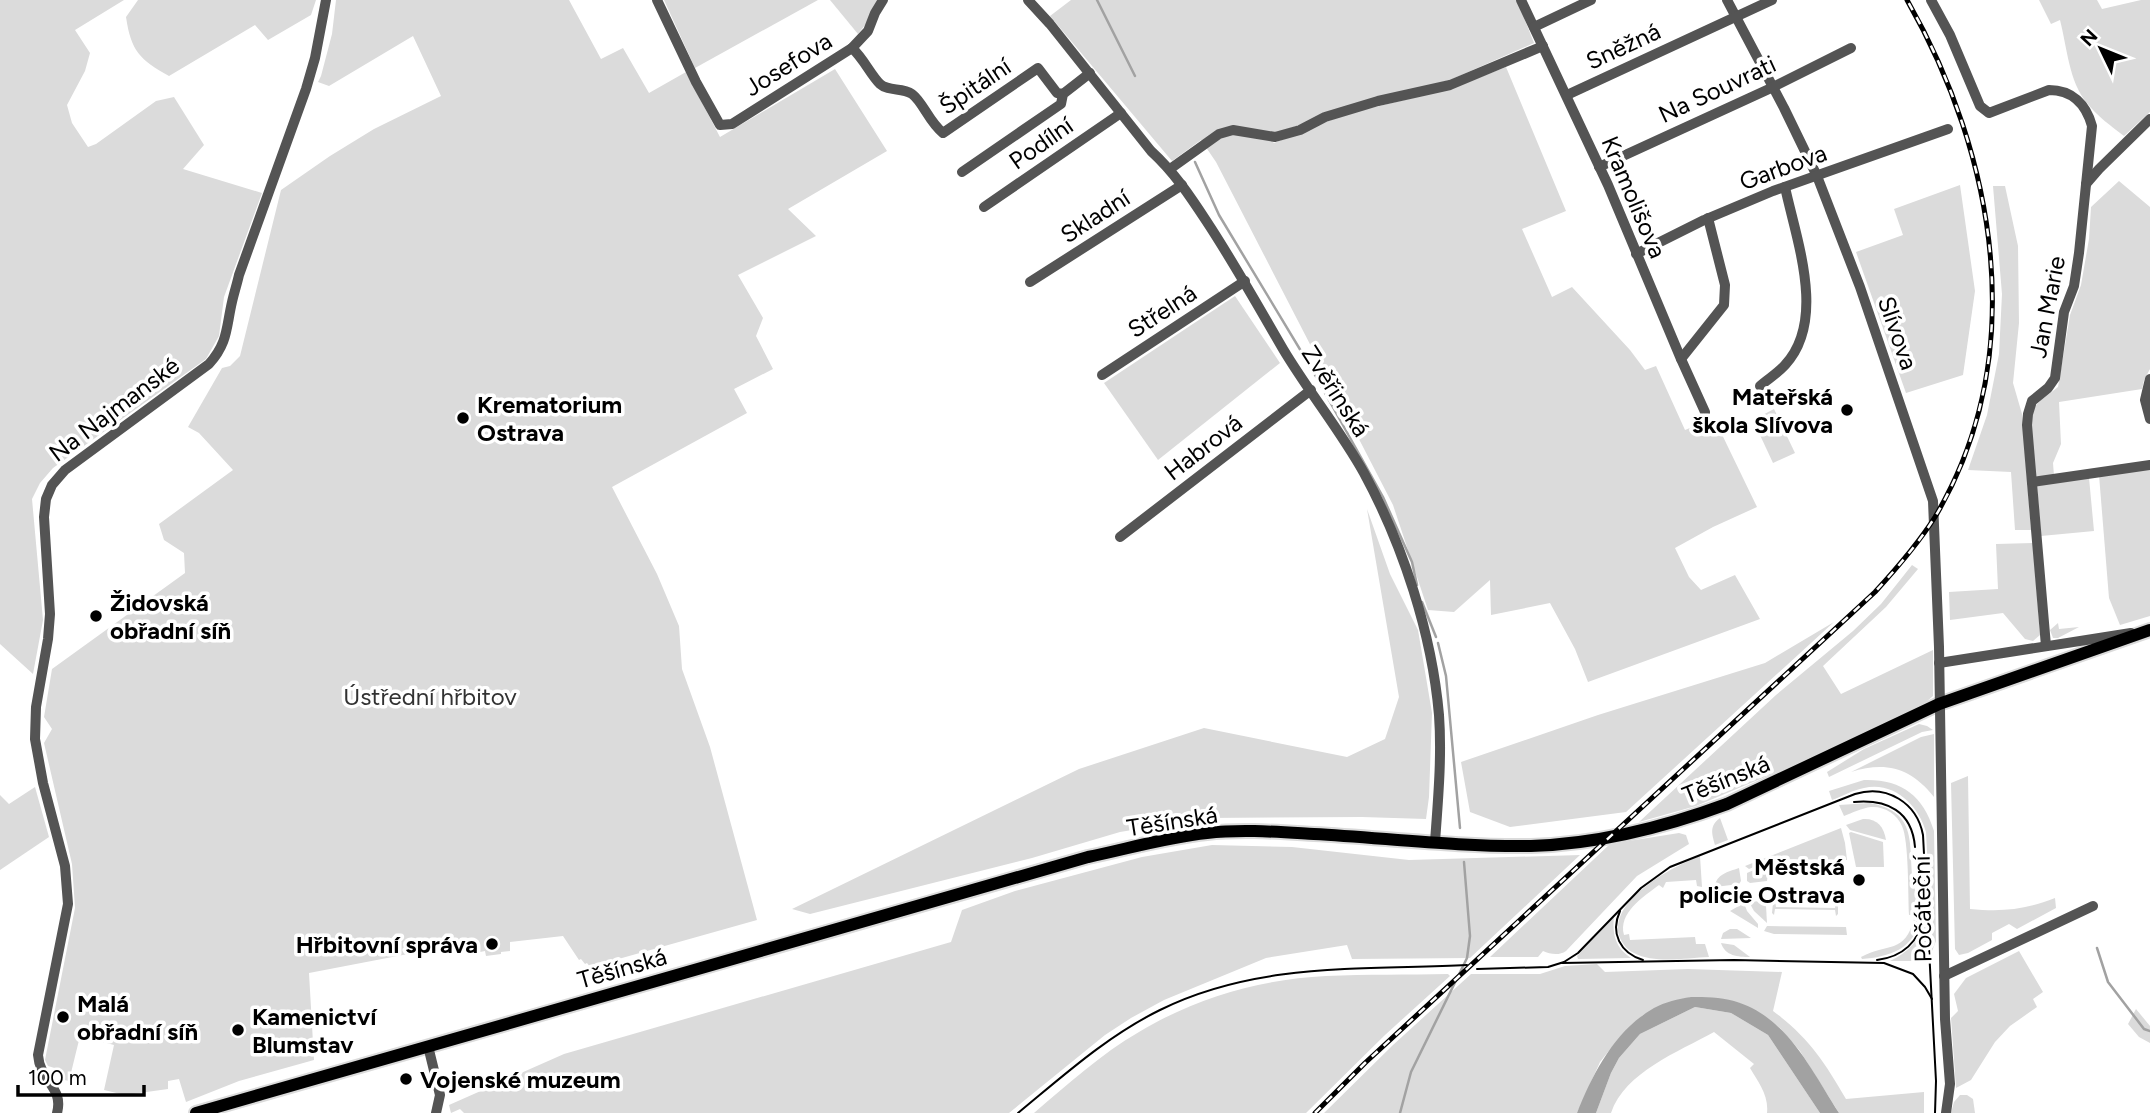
<svg xmlns="http://www.w3.org/2000/svg" width="2150" height="1113" viewBox="0 0 2150 1113" font-family="Figtree,sans-serif">
	<style>
		.green { fill: #dbdbdb }
		.water { fill: #a2a2a2 }
		.lines { fill: none; stroke-linecap: round; stroke-linejoin: round }
		.stream { stroke: #a2a2a2; stroke-width: 2.5 }
		.major-casing { stroke: #dbdbdb; stroke-width: 16 }
		.minor { stroke: #545454; stroke-width: 10 }
		.major { stroke: #000; stroke-width: 12 }
		.tram { stroke: #000; stroke-width: 2 }
		.rail-casing { stroke: #000; stroke-width: 5 }
		.rail { stroke: #fff; stroke-width: 2.5; stroke-dasharray: 8; stroke-linecap: butt }
		.poi-dot { fill: #000; stroke: #fff; stroke-width: 2.5 }
		.labels { text-anchor: middle; dominant-baseline: central; stroke-width: 7; stroke-linejoin: round; paint-order: stroke }
		.street-label { font-size: 24px; fill: #000; stroke: #fff }
		.poi-label { font-size: 24px; font-weight: bold; fill: #000; stroke: #fff; text-anchor: start }
		.park-label { font-size: 24px; fill: #323232; stroke: #fff }
	</style>
	<rect width="100%" height="100%" fill="#fff"/>
	<g class="green">
		<path d="M0,0H124L75,30L90,53L85,71L67,105L72,123L88,147L96,144L156,101L174,97L204,145L183,169L262,193L224,297L219,336L206,359L53,468L40,483L32,499L43,620L33,674L0,644Z"/>
		<path d="M138,0H316L311,15L268,40L255,25L169,76C140,60 131,51 126,17Z"/>
		<path d="M336,0H569L601,59L623,48L649,93L686,72L720,137L835,69L887,151L788,209L816,236L738,275L763,318L756,336L773,369L734,389L747,413L612,487L657,574L679,626L682,669L710,747L757,920L590,967L587,963L585,964L581,959L579,960L563,936L510,942V951L501,952V954L486,956L485,951L480,952L478,945L435,954L434,949L309,973L314,1060L239,1081L186,1102L179,1079L168,1081V1089L125,1095L104,1090L114,1045L80,1036L69,1081L60,1079L61,1070L48,1066L45,1060L75,908L72,864L44,743L52,729L44,717L52,669L185,573L184,553L164,540L159,524L233,470L199,433L188,427L222,368L230,366L240,356L281,190L330,156L374,129L441,96L413,36L329,86L318,82L321,76L332,34Z"/>
		<path d="M664,0H818L695,68Z"/>
		<path d="M830,0H880L865,25L858,34Z"/>
		<path d="M1071,0H1517L1534,43L1450,80L1378,98L1273,134L1261,131L1274,143L1346,114L1450,89L1506,67L1566,211L1522,229L1552,297L1572,287L1630,350L1645,370L1656,366L1685,430L1714,418L1757,507L1713,527L1675,548L1689,577L1701,590L1735,575L1760,619L1588,682L1575,649L1550,603L1491,615L1490,580L1454,612L1428,610L1393,505L1216,162L1201,140L1172,161L1050,16Z"/>
		<path d="M2039,0H2097L2102,9L2141,0H2150V112L2124,136C2111,126 2097,116 2087,103C2069,82 2067,47 2060,20L2051,24Z"/>
		<path d="M2119,181L2150,207V369L2144,380L2142,389L2059,402L2061,444L2053,463L2054,476L2035,477C2034,460 2027,424 2033,410C2038,400 2050,394 2058,387L2070,315L2081,285L2089,239L2091,207Z"/>
		<path d="M1960,185L1975,291L1963,375L1906,393L1856,252L1903,235L1894,209Z"/>
		<path d="M1993,186H2005L2018,246L2019,323L2013,383L2022,414L2031,530H2015L2011,472L1968,470L1987,415L1999,354L2002,294Z"/>
		<path d="M1235,296L1280,363L1158,460L1104,383Z"/>
		<path d="M1774,409L1795,453L1773,463L1753,420Z"/>
		<path d="M2150,468V616L2120,625L2109,598L2099,475Z"/>
		<path d="M2089,478L2094,531L2041,536L2037,485Z"/>
		<path d="M1367,509L1390,574L1418,630L1432,713L1429,797L1426,819L1362,817L1205,818L1120,832L1032,858L810,914L792,909L1079,769L1204,728L1347,757L1385,739L1399,697Z"/>
		<path d="M2033,543L2040,635L2033,641L2025,639L2003,613L1950,620L1949,592L1998,589L1996,544Z"/>
		<path d="M1912,565L1918,569L1886,607L1823,666L1841,694L1933,650V696L1925,703L1803,761L1696,806L1639,822L1776,695L1853,631L1881,604Z"/>
		<path d="M1834,622L1626,812L1510,827L1470,812L1461,762L1598,715L1765,663Z"/>
		<path d="M2058,623L2059,629L2079,627L2058,638H2053L2050,630Z"/>
		<path d="M1919,724L1927,726L1933,730L1922,732L1829,777L1827,772L1864,749Z"/>
		<path d="M1934,734V797C1911,768 1886,761 1851,772L1921,737Z"/>
		<path d="M1968,776L1970,909C2002,912 2025,910 2055,898L2056,908L2017,929L2009,924L1992,933V940L1968,953L1959,955L1955,949L1951,783Z"/>
		<path d="M1864,780C1901,779 1923,795 1934,831L1936,941L1932,951L1926,832C1919,806 1894,781 1864,788C1853,790 1843,796 1832,800L1829,791Z"/>
		<path d="M35,787L49,837L0,870V795L9,804Z"/>
		<path d="M1870,803C1919,812 1908,845 1913,882C1915,893 1920,903 1920,914L1909,915C1908,896 1909,841 1902,826C1897,814 1884,806 1871,807C1862,808 1852,813 1844,816L1839,805Z"/>
		<path d="M1720,818L1728,840L1715,845C1712,834 1709,826 1720,818Z"/>
		<path d="M1863,819C1876,818 1884,826 1886,840L1850,830L1846,825Z"/>
		<path d="M1841,828L1845,843L1847,860L1773,859L1749,869L1745,866Z"/>
		<path d="M1851,832L1883,842L1884,867H1856L1849,833Z"/>
		<path d="M1679,833L1686,835L1689,844L1637,876L1566,951C1559,956 1550,954 1543,951L1538,957H1490L1610,844Z"/>
		<path d="M1212,845L1292,847L1409,860L1580,855L1470,958L1352,959L1347,945L1266,958L1164,1000L1131,1018L1105,1035L1009,1113H464L460,1109L451,1113L449,1105L564,1054L951,942L962,910L1015,891L1142,857Z"/>
		<path d="M1700,856L1702,887L1697,886L1696,880L1666,882L1663,888L1659,885C1643,897 1618,913 1624,935L1629,934L1630,940L1695,937L1696,944H1705L1709,957C1686,958 1655,964 1634,953C1627,950 1623,944 1620,938C1606,901 1674,866 1700,856Z"/>
		<path d="M1774,861V868L1768,872L1767,881L1750,883L1747,881V873Z"/>
		<path d="M1739,868L1741,881L1739,884L1715,887C1716,874 1728,872 1739,868Z"/>
		<path d="M1739,888L1741,889L1742,894L1724,902L1718,900L1715,891Z"/>
		<path d="M1761,901L1766,906L1767,923L1754,911L1749,902Z"/>
		<path d="M1775,901L1776,907L1835,908L1836,902L1838,904V914L1836,916L1835,910L1775,909L1774,915L1772,913L1773,903Z"/>
		<path d="M1744,903L1747,911L1758,924V928L1730,911Z"/>
		<path d="M1614,917C1612,935 1616,948 1631,958L1578,959L1577,956Z"/>
		<path d="M1920,918C1915,949 1889,957 1862,959L1861,957C1887,943 1905,954 1914,919Z"/>
		<path d="M1925,919L1928,956L1914,961H1890C1909,952 1921,939 1925,919Z"/>
		<path d="M1767,926L1846,927L1847,935L1774,934L1764,931Z"/>
		<path d="M1730,929H1737L1751,938L1721,939L1723,933Z"/>
		<path d="M1721,943L1734,945L1750,957C1738,957 1725,956 1721,943Z"/>
		<path d="M2019,951L2043,992L2033,999L2037,1007L2010,1026L1995,1042L1971,1080L1956,1088L1951,1018L1958,1011L1954,994L1966,978Z"/>
		<path d="M1597,964L1605,972L1688,969L1782,972L1773,1011C1808,1037 1824,1061 1846,1099L1924,1092V1113H1839L1800,1051L1780,1028L1758,1013L1737,1002L1691,997L1643,1015L1634,1023L1611,1048L1600,1062L1577,1113H1324L1393,1045L1471,974H1540L1565,966Z"/>
		<path d="M1448,974L1450,976L1385,1035L1306,1113H1034C1068,1084 1101,1054 1139,1032C1195,998 1261,979 1326,976C1367,974 1408,975 1448,974Z"/>
		<path d="M1695,1007L1731,1013L1768,1035L1820,1113H1767C1769,1095 1758,1082 1750,1068L1754,1064L1714,1032C1678,1052 1625,1072 1611,1113H1596L1611,1073L1619,1058L1640,1034Z"/>
		<path d="M2136,1009L2150,1026V1043L2139,1037L2128,1024Z"/>
		<path d="M1960,1095H1967L1973,1099L1975,1113H1951L1954,1102Z"/>
	</g>
	<path class="water" d="M1691,997C1705,997 1720,997 1734,1001C1787,1016 1811,1070 1839,1113H1820L1768,1035L1731,1013L1695,1007L1640,1034L1619,1058L1611,1073L1596,1113H1577C1593,1073 1615,1030 1654,1008C1665,1002 1678,999 1691,997Z"/>
	<g class="lines">
		<g class="stream">
			<path d="M1097,0L1135,76"/>
			<path d="M1195,162L1219,215L1310,366L1383,497L1412,562L1417,585"/>
			<path d="M1422,602L1436,637"/>
			<path d="M1438,643L1446,676L1460,828"/>
			<path d="M2097,948L2108,982L2144,1029L2150,1031"/>
			<path d="M1400,1113L1411,1072L1467,958L1470,936L1464,862"/>
		</g>
		<defs>
			<path id="major" d="M196,1113L1088,857C1127,849 1167,837 1207,833C1242,829 1279,832 1314,834C1386,838 1459,847 1531,846C1598,844 1665,827 1727,804L1939,704L2150,630"/>
		</defs>
		<use href="#major" class="major-casing"/>
		<g class="minor">
			<path d="M657,0L696,82L720,125L732,124L852,48L868,31L875,13L883,0"/>
			<path d="M1028,0L1050,24L1151,151C1174,172 1190,196 1207,222C1234,263 1258,306 1283,349C1308,391 1340,430 1364,473C1403,545 1432,634 1439,715C1442,757 1438,800 1435,842"/>
			<path d="M1521,0L1608,185L1681,359L1705,412"/>
			<path d="M1727,0L1784,108L1817,176L1860,287L1933,501L1939,647L1945,1019L1950,1084L1946,1113"/>
			<path d="M1931,0L1950,35L1980,106L1989,113L2049,90C2072,90 2086,104 2092,126L2079,253L2074,286L2064,312L2055,378L2048,388L2032,401L2028,414L2027,425L2046,646"/>
			<path d="M1534,27L1591,0"/>
			<path d="M852,48C864,59 870,74 880,84C889,92 902,87 912,94C923,102 929,122 943,133L1038,68L1057,93L1063,94"/>
			<path d="M1567,95L1772,0"/>
			<path d="M1599,167L1769,89L1851,48"/>
			<path d="M1170,169L1219,134L1233,130L1275,137L1300,130L1325,117L1378,101L1450,85L1543,46"/>
			<path d="M962,172L1061,104L1063,94L1090,73"/>
			<path d="M2086,184L2099,169L2150,119"/>
			<path d="M984,207L1121,113"/>
			<path d="M1636,254L1704,220L1773,191L1948,129"/>
			<path d="M1030,282L1182,185"/>
			<path d="M1681,359L1724,305L1725,285L1708,218"/>
			<path d="M1102,375L1245,281"/>
			<path d="M2150,379L2145,400L2150,419"/>
			<path d="M1760,386C1768,379 1778,373 1785,365C1827,320 1796,239 1785,187"/>
			<path d="M2032,482L2150,465"/>
			<path d="M1120,537L1311,390"/>
			<path d="M1939,663L2131,633"/>
			<path d="M1944,976L2093,906"/>
			<path d="M428,1046L440,1095L436,1113"/>
			<path d="M57,1113C64,1087 40,1082 38,1055L68,904L65,866L43,783L35,739L36,707L48,639L50,614L44,517L46,499L52,485L65,470L209,364C228,343 226,328 232,302C234,293 237,284 239,275L306,89L315,58L326,0"/>
		</g>
		<use href="#major" class="major"/>
		<g class="tram">
			<path d="M1854,802C1887,799 1912,811 1915,847"/>
			<path d="M1620,911C1610,933 1620,953 1643,960"/>
			<path d="M1877,960C1902,957 1920,942 1923,916"/>
			<path d="M1562,963L1734,960L1884,963L1913,974L1925,987L1932,999"/>
			<path d="M1477,969L1548,967L1564,962L1578,953L1641,888L1670,867L1855,794C1887,784 1917,803 1923,835L1936,1081L1935,1113"/>
			<path d="M1018,1113C1063,1076 1107,1036 1160,1010C1257,962 1362,970 1467,965"/>
		</g>
		<defs>
			<path id="rail" d="M1315,1113L1365,1063L1875,592C1897,568 1918,544 1935,517C2031,355 1996,156 1907,0"/>
		</defs>
		<use href="#rail" class="rail-casing"/>
		<use href="#rail" class="rail"/>
	</g>
	<g class="poi-dot">
		<circle cx="1847" cy="410" r="7"/>
		<circle cx="463" cy="418" r="7"/>
		<circle cx="96" cy="616" r="7"/>
		<circle cx="1859" cy="880" r="7"/>
		<circle cx="492" cy="944" r="7"/>
		<circle cx="63" cy="1017" r="7"/>
		<circle cx="238" cy="1030" r="7"/>
		<circle cx="406" cy="1079" r="7"/>
	</g>
	<g class="labels">
		<g class="street-label">
			<text transform="translate(1623 46) rotate(-25)">Sněžná</text>
			<text transform="translate(788 64) rotate(-32)">Josefova</text>
			<text transform="translate(975 86) rotate(-34)">Špitální</text>
			<text transform="translate(1717 89) rotate(-25)">Na Souvrati</text>
			<text transform="translate(1041 143) rotate(-35)">Podílní</text>
			<text transform="translate(1783 167) rotate(-20)">Garbova</text>
			<text transform="translate(1634 197) rotate(67)">Kramolišova</text>
			<text transform="translate(1095 216) rotate(-33)">Skladní</text>
			<text transform="translate(2047 307) rotate(-79)">Jan Marie</text>
			<text transform="translate(1162 311) rotate(-33)">Střelná</text>
			<text transform="translate(1898 333) rotate(71)">Slívova</text>
			<text transform="translate(1336 391) rotate(57)">Zvěřinská</text>
			<text transform="translate(114 409) rotate(-37)">Na Najmanské</text>
			<text transform="translate(1203 447) rotate(-38)">Habrová</text>
			<text transform="translate(1726 779) rotate(-22)">Těšínská</text>
			<text transform="translate(1172 821) rotate(-9)">Těšínská</text>
			<text transform="translate(1922 909) rotate(-91)">Počáteční</text>
			<text transform="translate(622 968) rotate(-16)">Těšínská</text>
		</g>
		<g class="poi-label">
			<text x="1833" y="396" text-anchor="end">Mateřská<tspan x="1833" dy="28">škola Slívova</tspan></text>
			<text x="477" y="404">Krematorium<tspan x="477" dy="28">Ostrava</tspan></text>
			<text x="110" y="602">Židovská<tspan x="110" dy="28">obřadní síň</tspan></text>
			<text x="1845" y="866" text-anchor="end">Městská<tspan x="1845" dy="28">policie Ostrava</tspan></text>
			<text x="478" y="944" text-anchor="end">Hřbitovní správa</text>
			<text x="77" y="1003">Malá<tspan x="77" dy="28">obřadní síň</tspan></text>
			<text x="252" y="1016">Kamenictví<tspan x="252" dy="28">Blumstav</tspan></text>
			<text x="420" y="1079">Vojenské muzeum</text>
		</g>
		<g class="park-label">
			<text x="430" y="696">Ústřední hřbitov</text>
		</g>
	</g>
	<g transform="translate(2101 49) rotate(313)" stroke="#ffffff" stroke-width="5" paint-order="stroke">
	<path d="M0-5L12 26L0 18L-12 26Z" fill="#000000"/>
	<text y="-10" font-size="19" font-weight="bold" text-anchor="middle" fill="#000000">N</text>
	</g>
	<path d="M18 1085v10h126v-10" fill="none" stroke="#000000" stroke-width="3.5"/>
	<text x="28" y="1085" font-size="21" fill="#000000" stroke="#ffffff" stroke-width="5" paint-order="stroke">100 m</text>
</svg>
